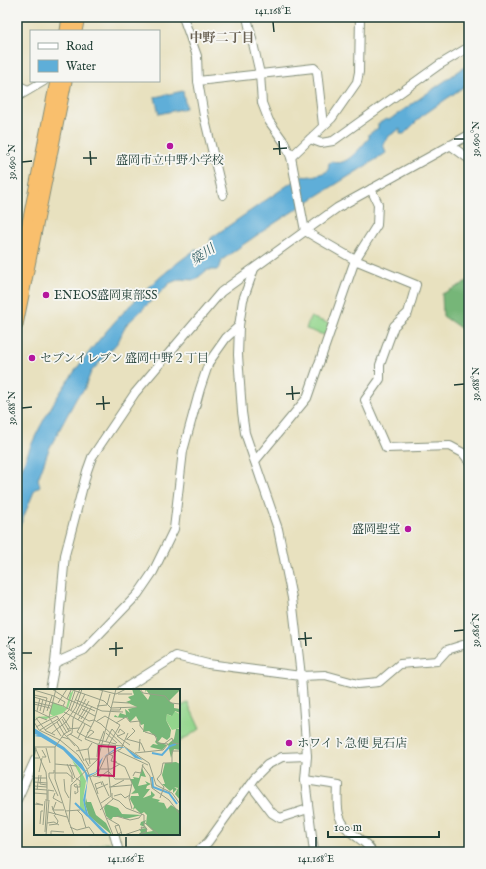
<svg xmlns="http://www.w3.org/2000/svg" width="486" height="869" viewBox="0 0 486 869" font-family="'IM FELL English','Noto Serif JP',serif">
	<style>
		.green { fill: #93d58c; stroke: #598960 }
		.forest { fill: #76b678; stroke: #4a7a56 }
		.water { fill: #5eaed8; stroke: #3e7686 }
		.lines { fill: none; stroke-linecap: round; stroke-linejoin: round }
		.minor-casing { stroke: #848f7a; stroke-width: 10 }
		.highway-casing { stroke: #848f7a; stroke-width: 13 }
		.minor { stroke: #fff; stroke-width: 8 }
		.highway { stroke: #f9bf6d; stroke-width: 11 }
		.ticks { fill: none; stroke: #1f3d34; stroke-width: 1.5 }
		.poi-dot { fill: #b5179e; stroke: #f6f6f2; stroke-width: 1.5 }
		.labels { text-anchor: middle; dominant-baseline: central; stroke-width: 3.5; stroke-linejoin: round; paint-order: stroke }
		.poi-label { font-size: 12px; fill: #1f3d34; stroke: #f6f6f2; text-anchor: start }
		.neighbourhood-label { font-size: 13px; font-weight: bold; fill: #6a6254; stroke: #f6f6f2 }
		.water-label { font-size: 13px; font-style: italic; fill: #325f65; stroke: #f6f6f2 }
		.inset-river { fill: none; stroke: #5eaed8; stroke-width: 2 }
		.inset-road { fill: none; stroke: #989f87; stroke-width: 1 }
		.view { fill: #c2185b; fill-opacity: 0.15; stroke: #c2185b; stroke-width: 2 }
		.inset-edge { fill: none; stroke: #1f3d34; stroke-width: 2 }
		.neatline { fill: none; stroke: #1f3d34; stroke-width: 1.5 }
		.ticks-label { font-size: 10px; text-anchor: middle; fill: #1f3d34 }
	</style>
	<rect width="100%" height="100%" fill="#f6f6f2"/>
	<filter id="ink" filterUnits="userSpaceOnUse"><feTurbulence type="fractalNoise" baseFrequency=".025" numOctaves="2"/><feDisplacementMap in="SourceGraphic" scale="8" xChannelSelector="R" yChannelSelector="G"/><feConvolveMatrix kernelMatrix="1 2 1 2 8 2 1 2 1" color-interpolation-filters="sRGB"/></filter>
	<filter id="wash" filterUnits="userSpaceOnUse"><feTurbulence type="fractalNoise" baseFrequency=".012" numOctaves="4" result="noise"/><feDisplacementMap in="SourceGraphic" scale="16" xChannelSelector="R" yChannelSelector="G"/><feGaussianBlur stdDeviation="0.9" result="paint"/><feColorMatrix in="noise" values="0 0 0 0 0 0 0 0 0 0 0 0 0 0 0 0 0 1.4 0 .05"/><feComposite in="paint" operator="in"/></filter>
	<g filter="url(#wash)">
		<rect width="100%" height="100%" fill="#e8e1bf"/>
		<g class="green">
			<path d="M310,317L331,324L327,336L306,329Z"/>
			<path d="M188,703L200,729L179,742V707Z"/>
			<path d="M109,842L111,852H94L91,847Z"/>
		</g>
		<path class="forest" d="M469,281V329L466,332L443,316L442,294Z"/>
		<g class="water">
			<path d="M469,64V83L422,116L404,134H400V129L389,136L383,144L386,153C331,188 274,221 222,260L221,264L217,270H207L195,280L180,279L170,283L126,325L118,342L91,372L84,390L77,397L49,449L38,479L40,486L35,489L17,533C17,518 14,494 18,481C42,397 124,299 195,250C203,252 211,247 211,238L301,176C308,178 321,174 328,171L329,163L332,161C345,169 361,147 369,138V134L378,128V124L386,119L389,120Z"/>
			<path d="M183,91L186,108L159,114L155,97Z"/>
		</g>
	</g>
	<g filter="url(#ink)">
		<g class="lines">
			<defs>
				<g id="minor">
					<path d="M183,17L197,56L198,81L204,116L223,195"/>
					<path d="M247,17L260,74L262,103L269,121L284,142L291,157L305,231L355,260L416,285L408,313L394,326L380,365V379L365,400L386,448L450,446L463,453L469,461"/>
					<path d="M198,81L314,68L317,71L323,125"/>
					<path d="M17,85L28,90"/>
					<path d="M17,97L44,81"/>
					<path d="M310,139L321,143L333,141L439,65L469,47"/>
					<path d="M450,145L469,159"/>
					<path d="M291,157L332,118L357,82L359,72L360,17"/>
					<path d="M254,269L243,300L239,326L238,355L242,412L245,433L278,529L292,598L301,676L307,756L305,780L314,852"/>
					<path d="M255,461L307,398L355,260L377,225L378,204L371,189"/>
					<path d="M55,663L84,650L138,594L153,572L174,529L183,451L200,389L209,362L226,338L239,326"/>
					<path d="M50,690L55,663L65,555L87,471L92,457L135,393L221,292L337,208L469,135"/>
					<path d="M122,690L176,656L208,664L301,676L325,675L358,684L379,682L400,664L437,661L447,650L469,643"/>
					<path d="M305,780L338,785C337,809 335,822 357,837C363,842 369,845 372,852"/>
					<path d="M250,784L272,813L280,818L308,809"/>
					<path d="M17,800L35,760"/>
					<path d="M114,834L119,852"/>
					<path d="M197,852L208,842L254,778L267,765L282,757L307,756"/>
				</g>
				<g id="highway">
					<path d="M66,31L68,17"/>
					<path d="M76,31L79,17"/>
					<path d="M17,279L56,81"/>
					<path d="M17,325L66,81"/>
				</g>
			</defs>
			<use href="#minor" class="minor-casing"/>
			<use href="#highway" class="highway-casing"/>
			<use href="#minor" class="minor"/>
			<use href="#highway" class="highway"/>
		</g>
	</g>
	<path class="ticks" d="M273,22L274,32M454,139H464M279,141L280,155M273,149L287,148M90,151L91,165M83,158H97M22,162L32,161M454,385L464,384M292,386L293,400M286,394L300,393M103,396L104,410M96,404L110,403M22,408L32,407M454,631L464,630M305,632L306,646M298,639L312,638M116,642V656M109,649L123,648M22,653H32M126,837V847M316,837V847"/>
	<g class="poi-dot">
		<circle cx="170" cy="146" r="4"/>
		<circle cx="46" cy="295" r="4"/>
		<circle cx="32" cy="358" r="4"/>
		<circle cx="408" cy="529" r="4"/>
		<circle cx="289" cy="743" r="4"/>
	</g>
	<g class="labels">
		<g class="poi-label">
			<text x="170" y="160" text-anchor="middle">盛岡市立中野小学校</text>
			<text x="54" y="295">ENEOS盛岡東部SS</text>
			<text x="40" y="358">セブンイレブン 盛岡中野２丁目</text>
			<text x="400" y="529" text-anchor="end">盛岡聖堂</text>
			<text x="297" y="743">ホワイト急便 見石店</text>
		</g>
		<g class="neighbourhood-label">
			<text x="222" y="38">中野二丁目</text>
		</g>
		<g class="water-label">
			<text transform="translate(203 255) rotate(-34)">簗川</text>
		</g>
	</g>
	<g transform="translate(34 689)">
		<rect width="146" height="146" fill="#e8e1bf"/>
		<path d="M40,0L34,19L29,24L12,30L0,28L19,27L15,24L19,13L32,19L37,1V4ZM140,22L146,25V39L138,41L132,31L133,25L137,27ZM38,71L45,78L52,92L49,111L52,126L46,118V96H44L46,95V86Z" fill="#93d58c"/>
		<path d="M98,0L106,1L114,11L116,6L112,1V4L111,0L146,1L135,12L140,15V19L146,20V24L141,22L138,27L133,25L132,31L137,41L136,48L133,51L128,48L124,53L133,56L128,61L116,58L119,55L124,56L121,53L123,49L115,42L109,43L110,35L107,36L102,27L96,33L93,28L90,29L80,28L81,26L84,28L86,24L92,26L91,20L96,24L94,20L103,18L92,13L97,11L94,8L100,6ZM142,40H146V61L140,60L137,69L134,55L140,50ZM142,73L146,75V111L141,105L144,99L140,98L143,100L139,104V100L136,102L128,95H131L128,86L131,74ZM108,79L112,88L107,87L104,97L113,95L111,92L117,95L113,97L112,100H116L109,109L117,106V102L121,106L118,109L126,111L124,113L130,114L133,120L137,116L146,122V146H104L107,143L105,140L113,139L106,136L107,133L112,131L110,136L113,139V143L119,142L112,135L113,126L110,123L107,125L101,119L99,121L100,117L96,110L97,107H105L104,104L97,105L101,101L96,90H100L99,88L105,89ZM52,109L53,113H57L62,126L72,134L78,146L55,127L51,115ZM72,115L84,119L88,125L108,126L91,130L88,128H79L77,131L72,127L70,119Z" fill="#76b678"/>
		<path d="M0,39L30,58L48,75L54,86L62,83L65,73L69,68L82,59L85,58H88L92,59L109,71L101,69L91,59H85L69,68L63,83L54,88L51,114L54,125L75,146L69,144L52,126L49,111L53,94L51,84L29,61L7,48L0,47L4,46L0,45Z" fill="#5eaed8"/>
		<path class="inset-river" d="M118,64L128,66L136,57L142,55M118,88L119,98L135,104L143,115M41,114L54,127"/>
		<path class="inset-road" d="M18,0L33,10M36,0L70,12L77,19L103,18M62,0L82,5L92,0M106,0L109,4L131,7L137,14L146,15M0,1L20,7M37,1L33,10L61,22M84,5H98M0,6L13,9L9,24M20,7L31,13L29,17L31,18L55,32L60,31L67,35L91,58L115,74L122,96L138,104L146,115M0,8L29,17M42,11L68,22L89,23M0,13L17,17M79,13L95,14M24,14L33,0M0,15L16,19M58,17L43,43L52,48L82,55M63,17L73,16L76,5M35,20L41,2M48,20L61,27M0,21L15,28L27,47M37,21L46,0M77,21H86L87,18M3,22L6,9M6,22L9,10M13,22L18,7M30,23L57,38M44,25L52,10M15,28L22,0M29,28L36,39M2,29L12,42L21,46M28,30L35,42M47,30L54,19M44,31L55,12M0,32L5,28L13,31M63,32L71,27L86,36L74,57L75,65L79,67L77,72L83,73M0,33L5,41L26,51L44,66L53,80M32,33L42,18L48,0M82,34L92,28L96,33L106,32M2,38L23,27L33,44M33,40L45,39M78,40L84,47L91,44L86,40L84,44M6,41L24,30M11,41L23,33M37,41L30,45L44,58L50,72M18,44L32,33M53,44L57,41L60,43L54,48M72,44L83,54M36,45L48,52M33,47L38,44L39,30L51,5M83,47L96,56M28,48L35,50L41,57M44,49L51,35M51,50L60,32L69,0M51,50L63,55L89,57M92,50L107,54L111,63M93,50L101,42L98,39M72,52L78,40M65,55L70,42M130,55L138,49L139,54L146,55M0,56L12,83L13,94V111H11M0,58H21M21,58V90L35,133M21,58L30,45L23,33L35,21M2,59L0,69H5M12,59L16,74M42,62L54,60M84,62L114,76M105,62L106,50M80,63L81,73L91,78L98,94L95,109L98,120M101,64L129,61L134,55L124,54L121,46L111,43L106,37V32M8,68H12L8,61M63,68L64,55M21,75L43,77M33,75L38,85V93M36,75L41,89M56,75L54,60L58,54M108,76L116,87L118,99L135,111L145,124M55,77L51,70H64M66,80H77L86,75M20,81V84H15V88L24,107M53,81L79,146M5,83L8,69M75,83L81,90H96M21,84H33L40,90M7,86L6,95L13,96M59,87L66,88L74,82M99,87L101,83L107,84L109,75M56,88L64,84L72,67L87,60L94,44M0,89H13M42,89L46,92V98H41L40,96L43,95M30,90L31,102L35,109M68,92L75,107M0,93L13,94M0,97L13,98M75,98L98,96M77,98L90,91M0,100L13,101M62,100L74,95M3,101L5,86M41,102V105L44,103L43,96M0,104L13,105M21,104L19,109L28,114M78,104V109L85,112L92,119L110,126V137L113,140M64,105L61,95L67,93L68,96M80,107L87,105L91,109L96,106M126,109L130,98L123,90L127,85L129,74H138V62H146M14,112V101L20,102M22,113L19,121L22,126M67,114L77,107L73,67M0,115L9,116L2,114M18,117L19,121H30M43,121L48,126L52,139M66,121L79,110M31,122L46,121M14,123L33,128M82,127L96,131L105,129L108,125M73,129L85,136L88,146M13,134L20,133L25,136M111,134L125,146M6,135L7,122H9M9,136L11,112M15,136L23,135L24,132L20,126M85,136L81,137L84,145L88,143M36,138L43,141L55,138L60,145M11,143L13,111M12,146L15,111M17,146V142L30,143M40,146L35,133L37,96L64,70L82,0M90,146L108,140L107,138L112,139M103,146L112,143L113,140"/>
		<path class="view" d="M65,57L81,58L80,87L64,86Z"/>
		<rect width="146" height="146" class="inset-edge"/>
	</g>
	<rect width="486" height="869" fill="none" stroke="#f6f6f2" stroke-width="44"/>
	<rect x="30" y="30" width="130" height="52" fill="#f6f6f2" stroke="#a0aca6"/>
	<rect x="38" y="43" width="20" height="6" fill="#ffffff" stroke="#a0aca6"/>
	<text x="66" y="50" font-size="12" fill="#1f3d34">Road</text>
	<rect x="38" y="60" width="20" height="12" fill="#5eaed8" stroke="#a0aca6"/>
	<text x="66" y="70" font-size="12" fill="#1f3d34">Water</text>
	<path d="M328 831v6h111v-6" fill="none" stroke="#1f3d34" stroke-width="2"/>
	<text x="334" y="831" font-size="12" fill="#1f3d34" stroke="#f6f6f2" stroke-width="3" paint-order="stroke">100 m</text>
	<rect x="22" y="22" width="442" height="825" class="neatline"/>
	<g class="ticks-label">
		<text x="273" y="14">141.168°E</text>
		<text transform="translate(475 139) rotate(-90)" y="4">39.690°N</text>
		<text transform="translate(11 162) rotate(-90)" y="4">39.690°N</text>
		<text transform="translate(475 384) rotate(-90)" y="4">39.688°N</text>
		<text transform="translate(11 408) rotate(-90)" y="4">39.688°N</text>
		<text transform="translate(475 630) rotate(-90)" y="4">39.686°N</text>
		<text transform="translate(11 653) rotate(-90)" y="4">39.686°N</text>
		<text x="126" y="862">141.166°E</text>
		<text x="316" y="862">141.168°E</text>
	</g>
</svg>
